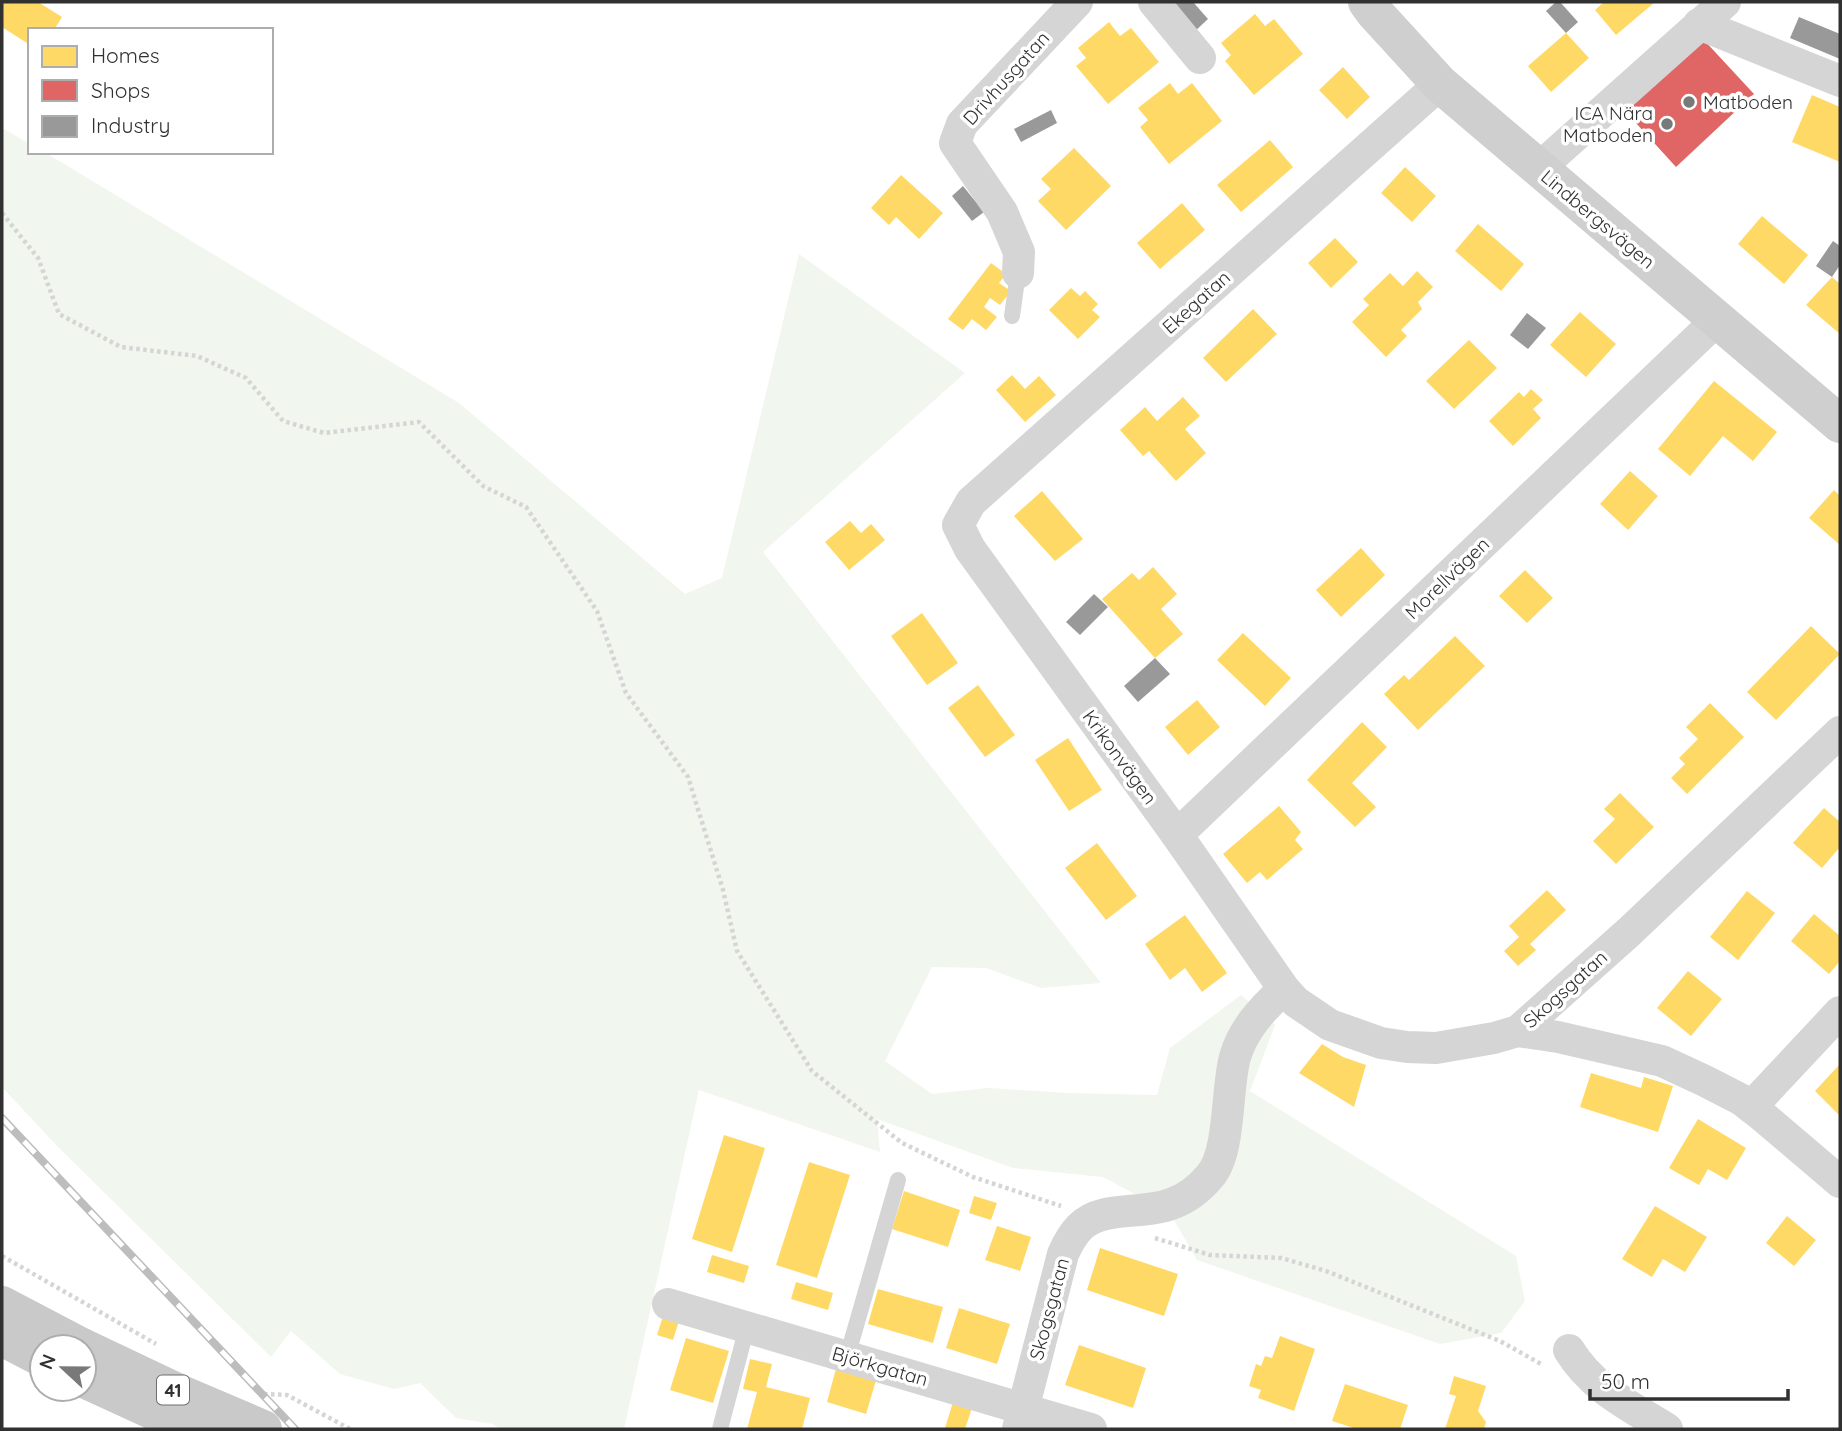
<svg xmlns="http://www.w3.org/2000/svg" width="1842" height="1431" viewBox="0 0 1842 1431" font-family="Quicksand,sans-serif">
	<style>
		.green { fill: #f1f6ee }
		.homes { fill: #ffd966 }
		.shops { fill: #e06666 }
		.industry { fill: #999 }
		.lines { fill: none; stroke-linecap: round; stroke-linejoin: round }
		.path { stroke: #d5d5d5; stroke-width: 4.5; stroke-dasharray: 3.5 3.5; stroke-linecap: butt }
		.lane { stroke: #d5d5d5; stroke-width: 16 }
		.street { stroke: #d5d5d5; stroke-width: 32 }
		.secondary { stroke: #cfcfcf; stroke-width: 38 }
		.primary { stroke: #c9c9c9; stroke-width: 38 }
		.rail-casing { stroke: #bdbdbd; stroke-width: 8 }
		.rail { stroke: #fff; stroke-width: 5; stroke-dasharray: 16; stroke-linecap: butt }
		.poi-dot { fill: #797979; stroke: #fff; stroke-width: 2.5 }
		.labels { text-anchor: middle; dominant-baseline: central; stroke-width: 7; stroke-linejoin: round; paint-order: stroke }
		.shield { fill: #fff; stroke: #6f6f6f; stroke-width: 2 }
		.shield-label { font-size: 18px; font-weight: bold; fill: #313131 }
		.street-label { font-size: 19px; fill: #313131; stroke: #fff }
		.poi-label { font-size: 19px; fill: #313131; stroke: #fff; text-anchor: start }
	</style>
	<rect width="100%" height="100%" fill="#fff"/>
	<path class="green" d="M2,128L30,144V152H44L66,165L459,403L685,594L722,578L799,254L965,373L763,552L1101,983L1041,988L986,968L932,967L885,1061L932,1094L988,1088L1065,1093L1157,1095L1170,1048L1241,995L1275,1025L1250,1091L1516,1256L1525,1301L1501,1333L1440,1344L1197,1260L1170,1213L1103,1177L1013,1168L877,1119L880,1152L699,1090L624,1429H500L493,1424L456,1418L420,1383L394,1389L340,1374L291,1331L271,1357L55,1144L2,1087Z"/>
	<g class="homes">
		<path d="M2,2H38L62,17L54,30H30V45L2,27Z"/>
		<path d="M1604,2H1655L1616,35L1595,10Z"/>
		<path d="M1255,14L1265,26L1274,19L1303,54L1254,95L1225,61L1231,55L1221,43Z"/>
		<path d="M1109,22L1120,36L1131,28L1159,62L1108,104L1076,66L1086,58L1078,48Z"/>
		<path d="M1566,33L1589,58L1551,92L1528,66Z"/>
		<path d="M1343,67L1370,97L1347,119L1319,90Z"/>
		<path d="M1170,83L1178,94L1192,83L1222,121L1169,164L1140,127L1148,120L1138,108Z"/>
		<path d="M1812,95L1840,107V162L1792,142Z"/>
		<path d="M1270,140L1293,167L1241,212L1217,185Z"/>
		<path d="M1074,148L1111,186L1066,230L1038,201L1051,189L1041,179Z"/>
		<path d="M1405,167L1436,196L1412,222L1381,193Z"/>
		<path d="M901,175L943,213L919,239L896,217L889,225L871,208Z"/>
		<path d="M1182,203L1205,230L1160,269L1137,243Z"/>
		<path d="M1762,216L1808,255L1784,284L1738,244Z"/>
		<path d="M1478,224L1524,264L1501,291L1455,251Z"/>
		<path d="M1335,238L1358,262L1331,288L1308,263Z"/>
		<path d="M991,263L1006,274L999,283L1011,291L1000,305L990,298L984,307L997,317L986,330L972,319L963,330L948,319Z"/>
		<path d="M1417,271L1433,287L1418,302L1422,309L1401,330L1407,336L1386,357L1352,322L1369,305L1363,299L1390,273L1403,286Z"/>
		<path d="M1832,277L1840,284V334L1806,305Z"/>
		<path d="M1071,288L1080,296L1085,291L1098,304L1092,310L1100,317L1078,339L1049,310Z"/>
		<path d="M1253,309L1277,334L1226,382L1203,358Z"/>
		<path d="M1580,312L1616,344L1586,377L1550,345Z"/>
		<path d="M1469,340L1497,368L1454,409L1426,381Z"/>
		<path d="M1012,375L1025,389L1039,376L1056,395L1025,422L996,390Z"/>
		<path d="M1714,381L1777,432L1753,461L1723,436L1690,476L1658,449Z"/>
		<path d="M1531,389L1543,400L1533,409L1541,418L1513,446L1489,421L1519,392L1524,397Z"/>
		<path d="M1183,397L1200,416L1185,429L1206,453L1176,481L1149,451L1143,456L1120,430L1145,407L1157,421Z"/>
		<path d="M1630,471L1658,496L1628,530L1600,504Z"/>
		<path d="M1834,490L1840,496V545L1809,518Z"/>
		<path d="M1042,491L1083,539L1055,561L1014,516Z"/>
		<path d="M850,521L861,533L871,524L885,540L849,570L825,542Z"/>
		<path d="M1361,548L1385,575L1341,617L1316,590Z"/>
		<path d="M1153,567L1177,594L1161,609L1183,634L1155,658L1102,599L1132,573L1139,580Z"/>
		<path d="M1525,570L1553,598L1527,623L1499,596Z"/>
		<path d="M922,613L958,663L927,685L891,636Z"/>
		<path d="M1811,626L1840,654L1776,720L1747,692Z"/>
		<path d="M1243,633L1291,678L1265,706L1217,660Z"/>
		<path d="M1455,636L1485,666L1418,730L1384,694L1404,675L1409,680Z"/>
		<path d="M978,685L1015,735L985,757L948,708Z"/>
		<path d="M1197,700L1220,727L1188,755L1165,727Z"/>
		<path d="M1710,703L1744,737L1687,794L1671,778L1685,764L1679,758L1698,739L1686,727Z"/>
		<path d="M1362,722L1387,747L1352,783L1376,807L1355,827L1307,780Z"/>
		<path d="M1068,738L1102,790L1069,811L1035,760Z"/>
		<path d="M1620,793L1654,827L1616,864L1593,841L1615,819L1604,809Z"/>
		<path d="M1279,806L1301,832L1295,840L1303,849L1267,880L1260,872L1247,883L1223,854Z"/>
		<path d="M1824,808L1840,822V847L1822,868L1793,843Z"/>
		<path d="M1097,843L1137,896L1106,920L1065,868Z"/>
		<path d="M1547,890L1566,910L1530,944L1536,950L1518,966L1504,951L1519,937L1509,926Z"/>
		<path d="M1747,891L1775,913L1738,960L1710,937Z"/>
		<path d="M1814,914L1840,936V961L1829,974L1791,941Z"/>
		<path d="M1185,915L1227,973L1202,992L1185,968L1170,980L1145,944Z"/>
		<path d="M1688,971L1722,999L1691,1036L1657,1008Z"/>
		<path d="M1322,1044L1343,1057L1366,1065L1354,1107L1299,1073Z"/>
		<path d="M1840,1064V1116L1815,1091Z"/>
		<path d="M1591,1073L1641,1088L1644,1077L1673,1086L1658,1132L1580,1107Z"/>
		<path d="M1698,1119L1746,1148L1727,1180L1708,1169L1699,1185L1669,1168Z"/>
		<path d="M724,1135L765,1148L732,1252L692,1239Z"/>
		<path d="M809,1162L850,1175L817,1278L776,1265Z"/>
		<path d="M904,1191L960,1210L948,1247L892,1229Z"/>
		<path d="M974,1196L997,1203L991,1220L969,1213Z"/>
		<path d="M1655,1206L1707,1237L1685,1272L1663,1259L1652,1277L1622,1259Z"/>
		<path d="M1787,1216L1816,1240L1794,1266L1766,1243Z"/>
		<path d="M997,1226L1031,1237L1020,1271L985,1260Z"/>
		<path d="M1100,1248L1178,1274L1164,1316L1087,1290Z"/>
		<path d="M712,1255L749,1266L744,1283L707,1272Z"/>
		<path d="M796,1282L833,1293L828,1310L791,1299Z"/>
		<path d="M878,1289L943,1307L933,1343L868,1324Z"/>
		<path d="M959,1308L1010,1324L997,1364L946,1348Z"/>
		<path d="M664,1313L680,1318L673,1340L657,1335Z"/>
		<path d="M1280,1336L1315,1349L1294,1411L1258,1398L1261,1390L1249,1386L1256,1364L1261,1366L1265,1356L1272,1358Z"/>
		<path d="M686,1338L729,1351L713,1403L670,1390Z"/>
		<path d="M1079,1345L1146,1368L1133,1408L1065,1385Z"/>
		<path d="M750,1359L772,1364L766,1387L810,1398L802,1429H747L757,1392L743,1389Z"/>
		<path d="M837,1365L877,1377L866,1414L827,1402Z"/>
		<path d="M1454,1376L1486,1386L1478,1411L1486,1422L1484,1429H1445L1456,1396L1449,1394Z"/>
		<path d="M1345,1384L1408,1405L1400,1429H1357L1332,1421Z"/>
		<path d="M953,1402L972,1408L965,1429L945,1428Z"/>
	</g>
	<path class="shops" d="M1703,39L1754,94L1676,167L1625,111Z"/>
	<g class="industry">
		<path d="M1166,2H1193L1208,19L1193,33Z"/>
		<path d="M1556,2H1560L1578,22L1566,33L1546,11Z"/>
		<path d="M1799,17L1840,34V59L1790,38Z"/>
		<path d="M1051,110L1057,123L1021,142L1014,129Z"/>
		<path d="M963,186L984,212L972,221L952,196Z"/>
		<path d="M1833,241L1840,246V265L1832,277L1816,266Z"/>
		<path d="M1527,313L1546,328L1528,349L1510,335Z"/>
		<path d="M1094,594L1108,607L1080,635L1066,622Z"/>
		<path d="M1155,658L1170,674L1138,702L1124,686Z"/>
	</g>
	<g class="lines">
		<g class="path">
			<path d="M2,213L38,258L59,314L121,347L197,356L246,378L283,421L324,433L419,422L483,486L526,507L597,611L626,693L688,777L723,890L737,951L812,1071L902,1143L973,1177L1061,1206"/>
			<path d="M1155,1238L1210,1255L1281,1258L1326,1271L1500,1341L1541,1364"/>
			<path d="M2,1256L156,1344"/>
			<path d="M264,1394L287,1395L350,1429"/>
		</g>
		<g class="lane">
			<path d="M1012,316L1018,273"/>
			<path d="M847,1357L898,1180"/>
			<path d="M720,1429L747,1327"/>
		</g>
		<g class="street">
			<path d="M1154,2L1200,58"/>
			<path d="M1699,24L1840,81"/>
			<path d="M1440,84L971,502L958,525L970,549L1177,835L1284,989L1296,1002L1330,1025L1381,1043L1407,1047L1436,1048L1494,1038L1518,1031L1629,932L1840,732"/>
			<path d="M1538,169L1725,2"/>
			<path d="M1018,273L1019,252L1002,212L955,143L962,124L1077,2"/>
			<path d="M1177,835L1717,320"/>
			<path d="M1518,1031L1558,1037L1662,1061L1705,1081L1742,1100L1760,1114L1840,1182"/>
			<path d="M1751,1107L1840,1012"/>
			<path d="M668,1304L1091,1429"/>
			<path d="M1569,1350C1592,1388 1630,1406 1667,1429"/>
			<path d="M1018,1429L1063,1254C1067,1245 1072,1235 1080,1227C1102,1205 1143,1215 1171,1204C1186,1199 1200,1188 1210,1176C1231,1152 1226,1089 1235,1057C1243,1029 1263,1008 1284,989"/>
		</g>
		<path class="secondary" d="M1367,2L1375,13L1440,84L1840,424"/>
		<g class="primary">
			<path d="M2,1305L82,1347"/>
			<path d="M2,1337L42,1358"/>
			<path d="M84,1348L181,1394L263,1429"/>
			<path d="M84,1379L193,1429"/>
		</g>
		<defs>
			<path id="rail" d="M2,1118L295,1429"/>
		</defs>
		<use href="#rail" class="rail-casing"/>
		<use href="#rail" class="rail"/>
	</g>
	<g class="poi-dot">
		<circle cx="1689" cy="102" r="7"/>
		<circle cx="1667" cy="124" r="7"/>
	</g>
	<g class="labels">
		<rect class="shield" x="157" y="1375.5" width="32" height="29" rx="5"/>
		<g class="shield-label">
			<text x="173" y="1390">41</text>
		</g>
		<g class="street-label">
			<text transform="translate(1006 78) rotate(-48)">Drivhusgatan</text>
			<text transform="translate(1598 219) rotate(40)">Lindbergsvägen</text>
			<text transform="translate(1196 302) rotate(-42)">Ekegatan</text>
			<text transform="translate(1447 578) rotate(-44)">Morellvägen</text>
			<text transform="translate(1120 757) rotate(54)">Krikonvägen</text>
			<text transform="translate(1565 989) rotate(-42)">Skogsgatan</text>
			<text transform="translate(1049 1309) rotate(-75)">Skogsgatan</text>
			<text transform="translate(880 1366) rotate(16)">Björkgatan</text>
		</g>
		<g class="poi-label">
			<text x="1703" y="102">Matboden</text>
			<text x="1653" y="113" text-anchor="end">ICA Nära<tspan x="1653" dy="22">Matboden</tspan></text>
		</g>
	</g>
	<rect width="1842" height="1431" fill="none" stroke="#313131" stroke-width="7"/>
	<rect x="28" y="28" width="245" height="126" fill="#ffffff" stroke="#adadad" stroke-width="2"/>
	<rect x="42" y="46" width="35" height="21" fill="#ffd966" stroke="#adadad" stroke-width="2"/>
	<text x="91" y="63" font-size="21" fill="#313131">Homes</text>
	<rect x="42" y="80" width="35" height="21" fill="#e06666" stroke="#adadad" stroke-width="2"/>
	<text x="91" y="98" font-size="21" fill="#313131">Shops</text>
	<rect x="42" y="116" width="35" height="21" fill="#999999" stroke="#adadad" stroke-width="2"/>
	<text x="91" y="133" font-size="21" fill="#313131">Industry</text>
	<g transform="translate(63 1368) rotate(292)"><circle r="33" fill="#ffffff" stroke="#adadad" stroke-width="2"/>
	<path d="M0-5L12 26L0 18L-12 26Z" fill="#797979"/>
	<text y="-10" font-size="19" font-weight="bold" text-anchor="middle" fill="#313131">N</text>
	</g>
	<path d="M1590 1389v10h198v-10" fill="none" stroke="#313131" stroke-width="3.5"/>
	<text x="1601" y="1389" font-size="21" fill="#313131" stroke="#ffffff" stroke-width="5" paint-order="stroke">50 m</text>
</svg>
